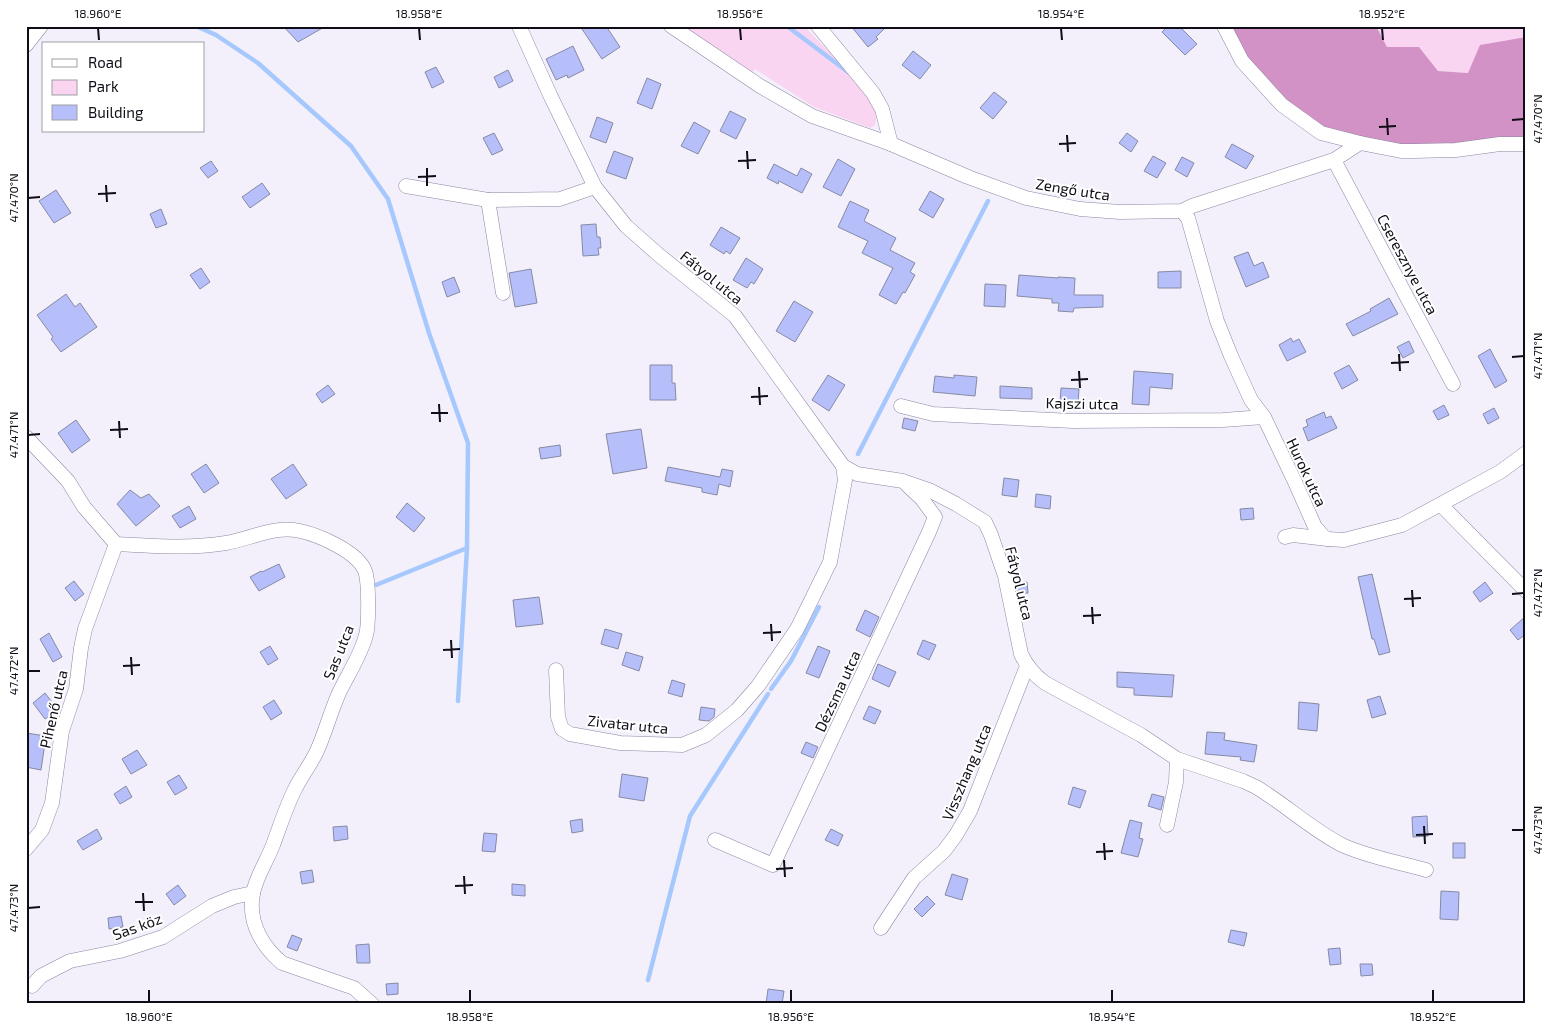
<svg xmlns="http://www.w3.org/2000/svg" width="1552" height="1030" viewBox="0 0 1552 1030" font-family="'Exo 2',sans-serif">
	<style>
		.green { fill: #fad5f2 }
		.forest { fill: #d392c6 }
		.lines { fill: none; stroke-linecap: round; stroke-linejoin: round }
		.stream { stroke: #a6c8fc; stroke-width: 4.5 }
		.building { fill: #b7bffa; stroke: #858aa4 }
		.street-casing { stroke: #8d86a1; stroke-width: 15 }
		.street { stroke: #fff; stroke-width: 14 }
		.ticks { fill: none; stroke: #100d16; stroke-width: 2 }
		.labels { text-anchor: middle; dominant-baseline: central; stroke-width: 4; stroke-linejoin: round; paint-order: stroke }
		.street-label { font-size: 15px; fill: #100d16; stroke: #fff }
		.neatline { fill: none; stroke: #100d16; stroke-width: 2 }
		.ticks-label { font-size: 12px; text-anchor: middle; fill: #100d16 }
	</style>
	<rect width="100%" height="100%" fill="#f3f0fc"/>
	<g class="green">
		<path d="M680,26H804L871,94L877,114L875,125L870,128L814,107L755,69L750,75Z"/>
		<path d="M1376,26H1526V37L1481,45L1468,73L1438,71L1419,47H1387Z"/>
	</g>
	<path class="forest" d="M1224,26H1376L1387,47H1419L1438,71L1468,73L1480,45L1526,37V144L1456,150L1346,139L1282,105Z"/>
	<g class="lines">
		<g class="stream">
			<path d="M196,26L216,35L258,63L351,146L388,199L429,333L468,443L467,548L458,701"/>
			<path d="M787,26L848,72"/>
			<path d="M858,454L988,201"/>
			<path d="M376,585L467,548"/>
			<path d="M771,689L791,661L819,607"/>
			<path d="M648,980L690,816L768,694"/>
		</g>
	</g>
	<g class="building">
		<path d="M283,26H326L298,42Z"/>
		<path d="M580,26H606L620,47L602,59Z"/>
		<path d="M851,26H887L876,37L878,39L868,47Z"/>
		<path d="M1168,26H1179L1197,44L1185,55L1162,32Z"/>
		<path d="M573,46L584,70L568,78L567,75L556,80L546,59Z"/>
		<path d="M913,51L931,65L920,79L902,65Z"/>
		<path d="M436,67L444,82L432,88L425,72Z"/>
		<path d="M508,70L513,81L499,88L494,77Z"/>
		<path d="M647,78L661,84L652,109L637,103Z"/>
		<path d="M994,92L1007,102L993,119L980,108Z"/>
		<path d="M730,111L746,119L736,139L720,131Z"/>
		<path d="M597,117L613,123L606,143L590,137Z"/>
		<path d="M694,122L710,131L698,154L681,146Z"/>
		<path d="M494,133L503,150L492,155L483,138Z"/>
		<path d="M1127,133L1138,141L1131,152L1119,143Z"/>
		<path d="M1232,144L1254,156L1246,169L1225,157Z"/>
		<path d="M614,151L633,158L626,179L606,172Z"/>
		<path d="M1153,156L1166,163L1157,178L1144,171Z"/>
		<path d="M1182,157L1194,163L1187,177L1175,170Z"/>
		<path d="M838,159L855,169L841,196L823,187Z"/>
		<path d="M211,161L218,171L208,178L200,168Z"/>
		<path d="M774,164L797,176L801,168L812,174L802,193L779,181L778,184L767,178Z"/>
		<path d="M262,183L270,194L250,208L242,197Z"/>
		<path d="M56,190L71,213L54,223L39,201Z"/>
		<path d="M930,191L944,199L933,218L919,210Z"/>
		<path d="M850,201L869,210L864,221L896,238L890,250L915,263L910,272L915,275L905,293L903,292L896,304L879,295L893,268L862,253L868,241L838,227Z"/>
		<path d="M161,209L167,224L156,228L150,214Z"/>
		<path d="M596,224L597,237H600L601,248H598L599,255L583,256L581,225Z"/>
		<path d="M721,227L740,238L730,254L726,251L724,254L710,245Z"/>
		<path d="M1248,252L1254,266L1263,262L1269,277L1246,287L1234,257Z"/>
		<path d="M746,258L763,269L754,284L751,282L747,288L733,280Z"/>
		<path d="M201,268L210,282L200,289L190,275Z"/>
		<path d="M531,269L537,303L515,307L509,273Z"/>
		<path d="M1181,271V288H1158V272Z"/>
		<path d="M1019,275L1058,278V277L1075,278L1074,295H1103V307L1074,308L1073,312L1058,311L1059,303H1052V299L1017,296Z"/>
		<path d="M454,277L460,292L447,297L442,282Z"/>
		<path d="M985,284L1006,285L1005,307L984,306Z"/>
		<path d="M66,294L75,307L80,303L97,327L61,352L51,339L53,337L37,315Z"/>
		<path d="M1389,298L1398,314L1353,336L1346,324L1371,311L1370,309Z"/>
		<path d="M794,301L813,312L795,342L776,331Z"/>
		<path d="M1291,338L1293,342L1299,339L1306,352L1287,361L1279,345Z"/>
		<path d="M1409,341L1414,352L1403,358L1397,347Z"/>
		<path d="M1490,349L1507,381L1495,388L1478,356Z"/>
		<path d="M650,365H672V383H675L676,400H650Z"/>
		<path d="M1349,365L1358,380L1342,389L1334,373Z"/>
		<path d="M1134,371L1173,374L1172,389L1150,387L1149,405L1132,404Z"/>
		<path d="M828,375L845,385L829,411L812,400Z"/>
		<path d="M954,375L977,377L975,396L933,392L935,376L954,378Z"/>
		<path d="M328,385L335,394L322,403L316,394Z"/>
		<path d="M1000,386L1032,388V399L1000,398Z"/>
		<path d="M1061,388L1079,389L1078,403L1060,402Z"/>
		<path d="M1444,405L1449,415L1438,420L1433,411Z"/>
		<path d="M1494,408L1499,418L1488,424L1483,414Z"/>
		<path d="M1324,412L1326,418L1331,416L1337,428L1308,441L1303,428L1308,426L1306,420Z"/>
		<path d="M904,418L918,421L915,431L902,428Z"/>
		<path d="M76,420L90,440L72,453L58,433Z"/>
		<path d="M641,429L647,468L613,474L606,434Z"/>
		<path d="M560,445L561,456L541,459L539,448Z"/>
		<path d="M206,464L219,483L204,493L191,474Z"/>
		<path d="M293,464L307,485L286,499L271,479Z"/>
		<path d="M668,467L720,477L722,469L733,471L730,487L719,484L717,495L702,492V488L665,481Z"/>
		<path d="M1004,478L1019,480L1017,497L1002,495Z"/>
		<path d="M130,490L141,498L149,494L160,506L136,526L117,504Z"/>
		<path d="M1036,494L1051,496L1050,509L1035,507Z"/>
		<path d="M407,503L425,518L414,532L396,517Z"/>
		<path d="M189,506L196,519L180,528L172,516Z"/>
		<path d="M1253,508L1254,519L1241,520L1240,509Z"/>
		<path d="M279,564L285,577L259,591L250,577L261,571L262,572Z"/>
		<path d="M1372,574L1390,652L1379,655L1374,639H1372L1358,577Z"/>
		<path d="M74,581L84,594L75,601L65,588Z"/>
		<path d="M1027,582L1028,593L1018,594L1015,583Z"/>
		<path d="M1485,582L1493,593L1480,602L1473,592Z"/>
		<path d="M539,597L543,624L516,627L513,600Z"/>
		<path d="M865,610L879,617L870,637L856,630Z"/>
		<path d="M1526,616V634L1518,640L1510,630Z"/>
		<path d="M605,629L622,634L618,649L601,644Z"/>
		<path d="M49,633L62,657L53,662L40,639Z"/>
		<path d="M923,640L936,645L929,660L917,654Z"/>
		<path d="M270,646L278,659L268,665L260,652Z"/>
		<path d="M818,646L830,651L819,678L806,673Z"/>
		<path d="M626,652L643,657L639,671L622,665Z"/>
		<path d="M878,664L896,672L889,687L872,679Z"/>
		<path d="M1117,672L1174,675L1172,697L1134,695V688L1117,687Z"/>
		<path d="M672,680L685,684L682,697L668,693Z"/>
		<path d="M45,693L58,710L45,719L33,703Z"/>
		<path d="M1380,696L1386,714L1372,718L1367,700Z"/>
		<path d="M274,700L282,713L271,720L263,707Z"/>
		<path d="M1299,702L1319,704L1317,731L1298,729Z"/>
		<path d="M869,706L881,711L875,724L863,719Z"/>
		<path d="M701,707L715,709L714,717L709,721L699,720Z"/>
		<path d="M1207,732L1225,733L1224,740L1257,745L1254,762L1240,760L1241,757L1205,754Z"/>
		<path d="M26,733L46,736L41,770L26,767Z"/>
		<path d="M806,742L818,747L813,758L801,753Z"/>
		<path d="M137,750L147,765L131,774L122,759Z"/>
		<path d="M622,774L648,778L644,801L619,797Z"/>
		<path d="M179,775L187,788L175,795L167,782Z"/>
		<path d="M126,786L132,797L120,804L114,794Z"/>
		<path d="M1073,787L1086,791L1080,808L1068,804Z"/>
		<path d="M1152,794L1164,797L1161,810L1148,806Z"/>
		<path d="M1427,816L1428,836L1413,837L1412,817Z"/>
		<path d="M582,819L583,831L572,833L570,821Z"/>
		<path d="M1130,820L1142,823L1139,838L1143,839L1138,857L1121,853Z"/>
		<path d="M347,826L348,839L334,841L333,827Z"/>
		<path d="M97,829L102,839L83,850L77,841Z"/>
		<path d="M831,829L843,835L838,846L825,840Z"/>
		<path d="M484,833L497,834L495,852L482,851Z"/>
		<rect x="1453" y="843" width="12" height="15"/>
		<path d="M312,870L314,882L302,884L300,872Z"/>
		<path d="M952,874L968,879L962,900L945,895Z"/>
		<path d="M512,884L525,885V896L512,895Z"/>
		<path d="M178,885L186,896L174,905L166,894Z"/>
		<path d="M1441,891L1459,892L1458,920L1440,919Z"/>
		<path d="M927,896L935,904L922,917L914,909Z"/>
		<path d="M121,916L123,927L109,929L108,918Z"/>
		<path d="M1231,930L1247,933L1244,946L1228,942Z"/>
		<path d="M292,935L302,939L297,951L287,947Z"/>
		<path d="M369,944L370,963H357L356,945Z"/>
		<path d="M1340,948L1341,964L1330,965L1328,949Z"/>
		<path d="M1360,964H1372L1373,975L1361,976Z"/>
		<path d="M398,983V994L387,995L386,984Z"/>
		<path d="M768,989L784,991L782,1004H766Z"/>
	</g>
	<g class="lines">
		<defs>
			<g id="street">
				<path d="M519,26L551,97L595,187L626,226L660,256L735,316L843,466L857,474L903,481L929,490L956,504L985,522L991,535L1005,576L1021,654C1027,667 1034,675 1045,683L1141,735L1177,759L1243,781L1256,787C1286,805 1311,829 1342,845C1368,857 1398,862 1426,870"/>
				<path d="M671,26L760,86L812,116L891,144L968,177L1026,198L1080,209L1120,212L1182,211L1192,206L1334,160L1360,143L1401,151H1414L1456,150L1500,144H1526"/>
				<path d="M818,26L873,93L882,109L891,144"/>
				<path d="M1224,26L1242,61L1282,105L1321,133L1360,143"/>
				<path d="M26,45L41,26"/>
				<path d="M1334,160L1453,384"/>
				<path d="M406,186L488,200L560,199L595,187"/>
				<path d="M488,200L503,293"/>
				<path d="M1182,211L1188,218L1217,321L1231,356L1251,400L1264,417L1295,482L1315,527L1323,536L1328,539L1344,540L1402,525L1500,472L1526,453"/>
				<path d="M901,406L933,414L1073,421L1223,420L1264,417"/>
				<path d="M26,437L68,481L84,507L116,544C152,546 190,549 226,543C250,539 275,525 300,531C319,535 358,552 365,571C369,581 369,625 366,635C361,655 348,674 339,693C330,713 325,734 316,753C310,765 301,777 295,789C286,807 280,826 273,845C266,863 253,882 252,901C250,926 264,948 282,963L354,988L372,1004"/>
				<path d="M1441,505L1526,591"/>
				<path d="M1285,537L1293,535L1328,539"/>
				<path d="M556,670L558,717L562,729L570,734L620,743L682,745L706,735L737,710L758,686L797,629L830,562L845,480L843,466"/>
				<path d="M1167,825L1176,782L1177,759"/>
				<path d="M715,840L773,865L929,532L935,517L922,499L907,485"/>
				<path d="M26,849L42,830L52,803L62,731L76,689L81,648L85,629L116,544"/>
				<path d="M881,928L914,878L944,851L956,835L970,811L1027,666"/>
				<path d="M32,986L41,976L70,961L120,951L163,937L212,906L234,897L253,893"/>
			</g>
		</defs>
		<use href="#street" class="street-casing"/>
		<use href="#street" class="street"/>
	</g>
	<path class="ticks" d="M98,28L99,40M419,28L420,40M740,28L741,40M1061,28L1062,40M1382,28L1383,40M1387,118L1388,135M1512,120L1524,119M1379,127L1396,126M1067,135L1068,152M1059,144L1076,143M747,151L748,169M738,161L756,160M427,168V186M418,177L436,176M106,185L107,202M98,194L116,193M28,198L40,197M1399,354L1400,371M1512,357L1524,356M1391,363L1409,362M1079,371L1080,388M1071,380L1088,379M759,387L760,405M751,397L768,396M439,404L440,422M431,413H448M119,421L120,438M110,430L128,429M28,435L40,434M1412,590L1413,607M1512,594L1524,593M1404,599L1421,598M1092,607L1093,624M1083,616L1101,615M771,624L772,641M763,633L781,632M451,640L452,658M443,650L460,649M131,657L132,675M123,666L140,665M28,671H40M1424,826L1425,844M1512,830H1524M1416,835L1433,834M1104,843L1105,860M1096,852L1113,851M784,860L785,877M776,869L793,868M464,876L465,894M455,886L473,885M143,893L144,911M135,902H153M28,908L40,907M149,990V1002M470,990V1002M791,990V1002M1112,990V1002M1433,990V1002"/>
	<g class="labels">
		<g class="street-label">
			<text transform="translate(1073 189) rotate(9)">Zengő utca</text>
			<text transform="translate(1408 264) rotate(62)">Cseresznye utca</text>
			<text transform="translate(712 277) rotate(39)">Fátyol utca</text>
			<text transform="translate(1082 403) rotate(1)">Kajszi utca</text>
			<text transform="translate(1307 472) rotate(65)">Hurok utca</text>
			<text transform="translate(1020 583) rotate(76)">Fátyol utca</text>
			<text transform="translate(338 652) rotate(-68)">Sas utca</text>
			<text transform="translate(837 691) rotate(-65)">Dézsma utca</text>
			<text transform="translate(53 709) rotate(-77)">Pihenő utca</text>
			<text transform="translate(628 724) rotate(6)">Zivatar utca</text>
			<text transform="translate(966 772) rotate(-67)">Visszhang utca</text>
			<text transform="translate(137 926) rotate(-20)">Sas köz</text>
		</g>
	</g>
	<rect width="1552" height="1030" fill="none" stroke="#ffffff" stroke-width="55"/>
	<rect x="42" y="42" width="162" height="90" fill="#ffffff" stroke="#9f9ea2"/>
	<rect x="52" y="59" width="25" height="8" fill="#ffffff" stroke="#9f9ea2"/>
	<text x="88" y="68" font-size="15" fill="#100d16">Road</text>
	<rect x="52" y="80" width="25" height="15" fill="#fad5f2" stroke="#9f9ea2"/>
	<text x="88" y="92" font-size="15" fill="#100d16">Park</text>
	<rect x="52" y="105" width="25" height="15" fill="#b7bffa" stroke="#9f9ea2"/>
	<text x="88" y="118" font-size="15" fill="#100d16">Building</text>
	<rect x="28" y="28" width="1496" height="974" class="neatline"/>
	<g class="ticks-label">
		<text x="98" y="18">18.960°E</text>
		<text x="419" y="18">18.958°E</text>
		<text x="740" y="18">18.956°E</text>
		<text x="1061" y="18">18.954°E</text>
		<text x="1382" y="18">18.952°E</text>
		<text transform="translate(1538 119) rotate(-90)" y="4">47.470°N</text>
		<text transform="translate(14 198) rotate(-90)" y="4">47.470°N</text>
		<text transform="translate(1538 356) rotate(-90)" y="4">47.471°N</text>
		<text transform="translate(14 435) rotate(-90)" y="4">47.471°N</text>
		<text transform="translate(1538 593) rotate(-90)" y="4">47.472°N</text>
		<text transform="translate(14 671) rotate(-90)" y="4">47.472°N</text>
		<text transform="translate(1538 830) rotate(-90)" y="4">47.473°N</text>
		<text transform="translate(14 908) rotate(-90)" y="4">47.473°N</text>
		<text x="149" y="1021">18.960°E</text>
		<text x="470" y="1021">18.958°E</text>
		<text x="791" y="1021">18.956°E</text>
		<text x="1112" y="1021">18.954°E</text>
		<text x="1433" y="1021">18.952°E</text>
	</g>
</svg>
